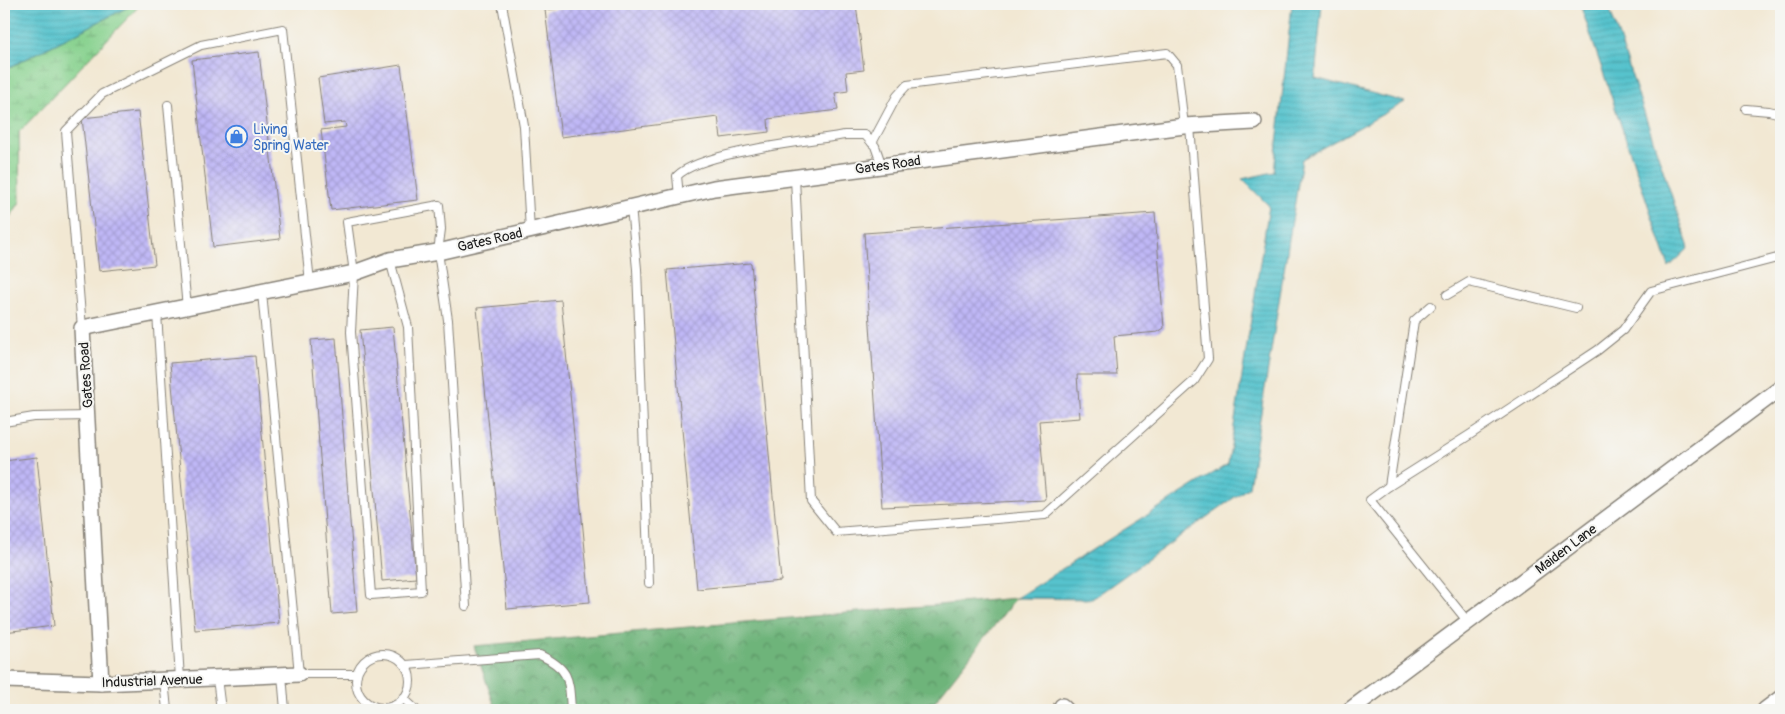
<svg xmlns="http://www.w3.org/2000/svg" width="1785" height="714" viewBox="0 0 1785 714" font-family="Pangolin,sans-serif">
	<style>
		.forest { fill: url(#forest-crowns); stroke: #45684b }
		.wetland { fill: url(#wetland-marsh); stroke: #527756 }
		.water { fill: url(#water-rules); stroke: #397074 }
		.building { fill: url(#building-cross-hatch) }
		.lines { fill: none; stroke-linecap: round; stroke-linejoin: round }
		.lane-casing { stroke: #878278; stroke-width: 10 }
		.street-casing { stroke: #878278; stroke-width: 18 }
		.lane { stroke: #fff; stroke-width: 8 }
		.street { stroke: #fff; stroke-width: 15 }
		.labels { text-anchor: middle; dominant-baseline: central; stroke-width: 4; stroke-linejoin: round; paint-order: stroke }
		.shop-label { font-size: 14px; fill: #366cbe; stroke: #f6f6f2; text-anchor: start }
		.street-label { font-size: 14px; fill: #1c1c1c; stroke: #f6f6f2 }
	</style>
	<defs>
		<pattern id="forest-crowns" width="20" height="18" patternUnits="userSpaceOnUse" patternTransform="scale(1.25)"><rect width="20" height="18" fill="#6eb47a"/><path d="M2 6a3 3 0 1 1 6 0M12 15a3 3 0 1 1 6 0" fill="none" stroke="#5a9263"/></pattern>
		<pattern id="wetland-marsh" width="20" height="14" patternUnits="userSpaceOnUse" patternTransform="scale(1.25)"><rect width="20" height="14" fill="#88d28f"/><path d="M1 5h8M5 5V1M11 12h8M15 12V8" fill="none" stroke="#75b47b"/></pattern>
		<pattern id="water-rules" width="6" height="5" patternUnits="userSpaceOnUse" patternTransform="scale(1.25)"><rect width="6" height="5" fill="#56c3cd"/><path d="M0 2.5h6" fill="none" stroke="#4aa7af"/></pattern>
		<pattern id="building-cross-hatch" width="8" height="8" patternUnits="userSpaceOnUse" patternTransform="scale(1.25)"><rect width="8" height="8" fill="#bfb7f6"/><path d="M0 0l8 8M0 8l8-8" fill="none" stroke="#a49dd2"/></pattern>
	</defs>
	<rect width="100%" height="100%" fill="#f6f6f2"/>
	<filter id="ink" filterUnits="userSpaceOnUse"><feTurbulence type="fractalNoise" baseFrequency=".02" numOctaves="2"/><feDisplacementMap in="SourceGraphic" scale="10" xChannelSelector="R" yChannelSelector="G"/><feConvolveMatrix kernelMatrix="1 2 1 2 8 2 1 2 1" color-interpolation-filters="sRGB"/></filter>
	<filter id="wash" filterUnits="userSpaceOnUse"><feTurbulence type="fractalNoise" baseFrequency=".0096" numOctaves="4" result="noise"/><feDisplacementMap in="SourceGraphic" scale="20" xChannelSelector="R" yChannelSelector="G"/><feGaussianBlur stdDeviation="1.12" result="paint"/><feColorMatrix in="noise" values="0 0 0 0 0 0 0 0 0 0 0 0 0 0 0 0 0 1.4 0 .05"/><feComposite in="paint" operator="in"/></filter>
	<g filter="url(#wash)">
		<rect width="100%" height="100%" fill="#f2e8d3"/>
		<path class="forest" d="M1016,598L928,710H496L474,646Z"/>
		<path class="wetland" d="M134,4H141L19,132L20,202L11,216L4,200V70Z"/>
		<g class="water">
			<path d="M4,4H134L4,70Z"/>
			<path d="M1292,4H1322L1315,78L1405,102L1302,159L1249,487L1092,599L1016,598L1228,464L1269,206L1242,179L1274,172Z"/>
			<path d="M1580,4H1608L1689,248L1669,267Z"/>
		</g>
		<g id="blocks">
			<g class="building">
				<path d="M594,4H856L864,70L846,72L848,91L835,93L838,110L768,119L769,132L721,138L718,117L561,137L545,10Z"/>
				<path d="M259,52L280,239L213,247L192,60Z"/>
				<path d="M401,65L418,200L331,210L321,130L346,127L345,122L324,124L318,78Z"/>
				<path d="M138,112L155,265L99,271L82,118Z"/>
				<path d="M1155,213L1164,328L1158,332L1114,336L1117,375H1077L1080,418L1039,421L1046,500L882,507L864,233Z"/>
				<path d="M751,263L781,581L697,589L667,270Z"/>
				<path d="M561,300L590,602L507,609L477,308Z"/>
				<path d="M393,327L416,578L382,581L360,330Z"/>
				<path d="M336,338L357,612L332,614L311,340Z"/>
				<path d="M255,356L279,623L195,630L170,363Z"/>
				<path d="M37,457L54,626L4,632V461Z"/>
			</g>
		</g>
	</g>
	<g filter="url(#ink)">
		<use href="#blocks" fill-opacity="0" stroke="#878278" stroke-width="1"/>
		<g class="lines">
			<defs>
				<g id="lane">
					<path d="M502,4L524,126L530,231"/>
					<path d="M168,105L187,308"/>
					<path d="M1746,109L1769,111L1781,114"/>
					<path d="M872,143L897,96L907,85L1167,53L1177,65L1184,126"/>
					<path d="M795,178L811,501L836,532L1045,515L1194,381L1208,359L1190,126"/>
					<path d="M679,196L677,176C700,152 809,141 845,135H865L875,146L882,166"/>
					<path d="M631,207L637,269L649,583"/>
					<path d="M390,260L408,327L421,591L371,595L351,332L354,273L347,222L439,205L441,229L438,252L448,320L466,606"/>
					<path d="M262,293L299,674H357"/>
					<path d="M1447,295L1469,282L1576,308"/>
					<path d="M157,313L180,679"/>
					<path d="M82,328L66,131L102,94L201,45L283,29L310,282"/>
					<path d="M4,422L34,417L89,416"/>
					<path d="M1389,486L1414,321L1431,306"/>
					<path d="M1468,622L1370,500L1389,486L1471,434L1598,350L1623,330L1651,291L1781,257"/>
					<circle cx="383" cy="681" r="27"/>
					<path d="M406,665L540,655C570,669 569,679 571,710"/>
					<path d="M282,675L285,710"/>
					<path d="M217,678L221,710"/>
					<path d="M164,680L167,710"/>
					<path d="M403,698L416,710"/>
				</g>
				<g id="street">
					<path d="M4,680L101,683L299,674"/>
					<path d="M101,683L82,328L354,273L390,260L438,252L714,188L1184,126L1254,122"/>
					<path d="M1062,706L1066,710"/>
					<path d="M1350,710L1781,388"/>
					<path d="M1765,710L1781,698"/>
				</g>
			</defs>
			<use href="#lane" class="lane-casing"/>
			<use href="#street" class="street-casing"/>
			<use href="#lane" class="lane"/>
			<use href="#street" class="street"/>
		</g>
	</g>
	<defs>
		<symbol id="shop-ring" viewBox="-11 -11 22 22"><circle r="9.5" fill="#f6f6f2" stroke="#3f7fe0" stroke-width="1.5"/><path d="M-5-2.5h2.3a2.7 3.5 0 0 1 5.4 0H5L5.5 6h-11ZM-1.5-2.5h3a1.5 2.3 0 0 0-3 0Z" fill="#3f7fe0"/></symbol>
	</defs>
	<g fill-rule="evenodd">
		<use href="#shop-ring" x="224" y="124" width="25" height="25"/>
	</g>
	<g class="labels">
		<g class="shop-label">
			<text x="253" y="129">Living<tspan x="253" dy="16">Spring Water</tspan></text>
		</g>
		<g class="street-label">
			<text transform="translate(888 165) rotate(-8)">Gates Road</text>
			<text transform="translate(490 240) rotate(-13)">Gates Road</text>
			<text transform="translate(86 375) rotate(-94)">Gates Road</text>
			<text transform="translate(1566 549) rotate(-37)">Maiden Lane</text>
			<text transform="translate(152 681) rotate(-2)">Industrial Avenue</text>
		</g>
	</g>
	<rect width="1785" height="714" fill="none" stroke="#f6f6f2" stroke-width="20"/>
</svg>
